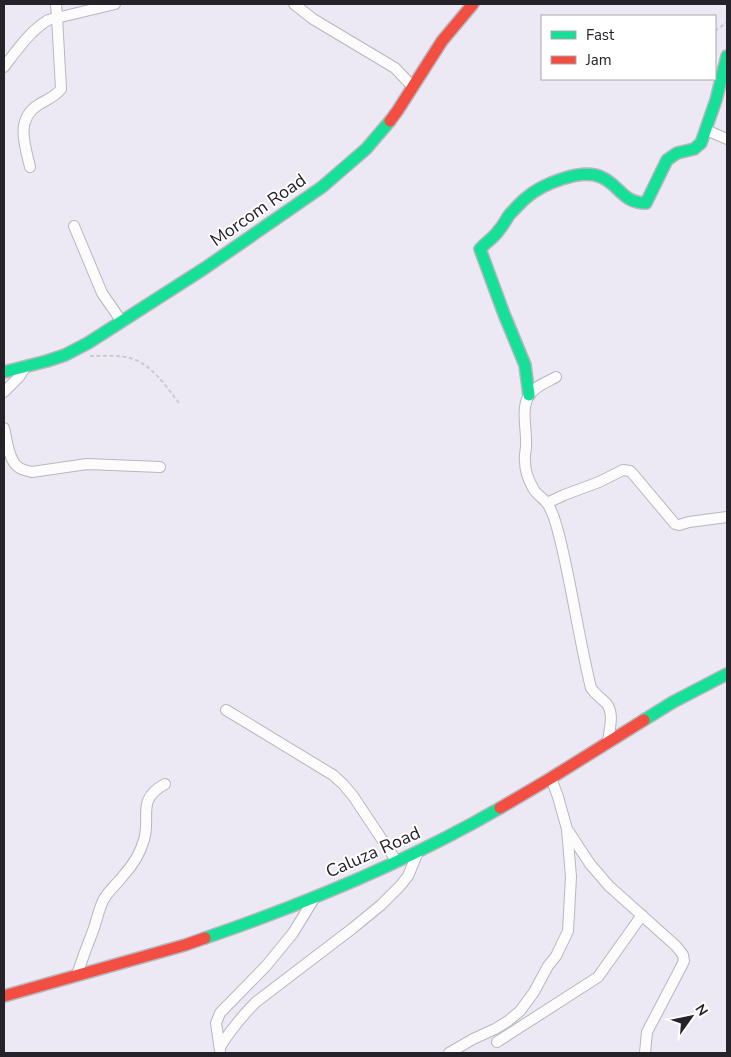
<svg xmlns="http://www.w3.org/2000/svg" width="731" height="1057" viewBox="0 0 731 1057" font-family="'Nunito Sans',sans-serif">
	<style>
		.lines { fill: none; stroke-linecap: round; stroke-linejoin: round }
		.street-casing { stroke: #b8b6be; stroke-width: 12 }
		.fast-casing { stroke: #b8b6be; stroke-width: 14 }
		.jam-casing { stroke: #b8b6be; stroke-width: 14 }
		.path { stroke: #cccacf; stroke-width: 2; stroke-dasharray: 4 2.5; stroke-linecap: butt }
		.street { stroke: #fcfcfd; stroke-width: 10 }
		.fast { stroke: #16e098; stroke-width: 11 }
		.jam { stroke: #f24e42; stroke-width: 11 }
		.labels { text-anchor: middle; dominant-baseline: central; stroke-width: 4; stroke-linejoin: round; paint-order: stroke }
		.street-label { font-size: 18px; fill: #25222a; stroke: #fff }
	</style>
	<rect width="100%" height="100%" fill="#ece9f4"/>
	<g class="lines">
		<defs>
			<g id="street">
				<path d="M294,4L313,19L395,68L413,87"/>
				<path d="M4,67C17,50 30,31 48,20L115,4"/>
				<path d="M706,130L727,139"/>
				<path d="M30,167C25,145 15,120 38,105C46,100 55,97 61,89L57,17L56,4"/>
				<path d="M74,226L102,293L122,322"/>
				<path d="M556,377C547,382 533,387 528,397C521,411 527,430 526,446C526,451 524,456 525,461C525,469 528,479 532,486C535,494 542,497 547,503C554,513 557,527 560,539C572,588 579,639 591,688C595,694 601,698 606,703C615,713 609,730 608,742"/>
				<path d="M4,392L19,377L26,366"/>
				<path d="M4,428C7,439 8,458 17,466C21,470 27,471 32,472L87,464L160,467"/>
				<path d="M547,503L564,495L599,482L623,470L630,471L633,474L675,524L679,525L689,522L727,517"/>
				<path d="M226,710L333,775L343,784L353,796L397,862"/>
				<path d="M569,832L590,864L609,886L676,946L683,955L684,961L680,969L647,1032L645,1053"/>
				<path d="M77,975C82,959 88,944 94,928C97,919 99,908 104,899C109,890 117,884 123,876C133,865 140,854 144,840C151,815 136,800 165,784"/>
				<path d="M497,1042L598,977L642,915"/>
				<path d="M220,1047C230,1031 243,1015 256,1002L353,928L381,905L400,886L408,876L418,852"/>
				<path d="M220,1050L216,1023L220,1013L266,966L293,933L315,897"/>
				<path d="M449,1053L473,1039L495,1029L508,1021L520,1011L534,992L548,966L556,956L568,931L571,877L567,829L558,797L551,778"/>
			</g>
			<g id="fast">
				<path d="M4,372L47,361L65,355L88,343L205,268L322,187L366,149L390,121"/>
				<path d="M529,395L525,365L504,314L480,249C486,242 494,238 499,230C503,226 506,219 510,214C515,209 520,203 526,198C542,184 581,168 601,177C620,185 622,203 646,203L667,160L677,153L694,149L701,143L716,100L727,56"/>
				<path d="M644,720L673,702L727,674"/>
				<path d="M205,938C307,903 407,862 500,808"/>
			</g>
			<g id="jam">
				<path d="M390,121L398,110L442,41L473,4"/>
				<path d="M500,808L551,778L644,720"/>
				<path d="M4,996L185,945L205,938"/>
			</g>
		</defs>
		<use href="#street" class="street-casing"/>
		<use href="#fast" class="fast-casing"/>
		<use href="#jam" class="jam-casing"/>
		<g class="path">
			<path d="M715,31L727,22"/>
			<path d="M90,356C101,356 114,355 126,357C151,362 164,384 179,403"/>
		</g>
		<use href="#street" class="street"/>
		<use href="#fast" class="fast"/>
		<use href="#jam" class="jam"/>
	</g>
	<g class="labels">
		<g class="street-label">
			<text transform="translate(258 210) rotate(-35)">Morcom Road</text>
			<text transform="translate(373 852) rotate(-24)">Caluza Road</text>
		</g>
	</g>
	<rect width="731" height="1057" fill="none" stroke="#25222a" stroke-width="10"/>
	<rect x="541" y="15" width="175" height="65" fill="#ffffff" stroke="#a8a7aa"/>
	<rect x="551" y="31" width="25" height="8" fill="#16e098" stroke="#a8a7aa"/>
	<text x="586" y="40" font-size="15" fill="#25222a">Fast</text>
	<rect x="551" y="56" width="25" height="8" fill="#f24e42" stroke="#a8a7aa"/>
	<text x="586" y="65" font-size="15" fill="#25222a">Jam</text>
	<g transform="translate(691 1017) rotate(57)" stroke="#ffffff" stroke-width="4" paint-order="stroke">
	<path d="M0-4L9 19L0 12L-9 19Z" fill="#25222a"/>
	<text y="-8" font-size="14" font-weight="bold" text-anchor="middle" fill="#25222a">N</text>
	</g>
</svg>
